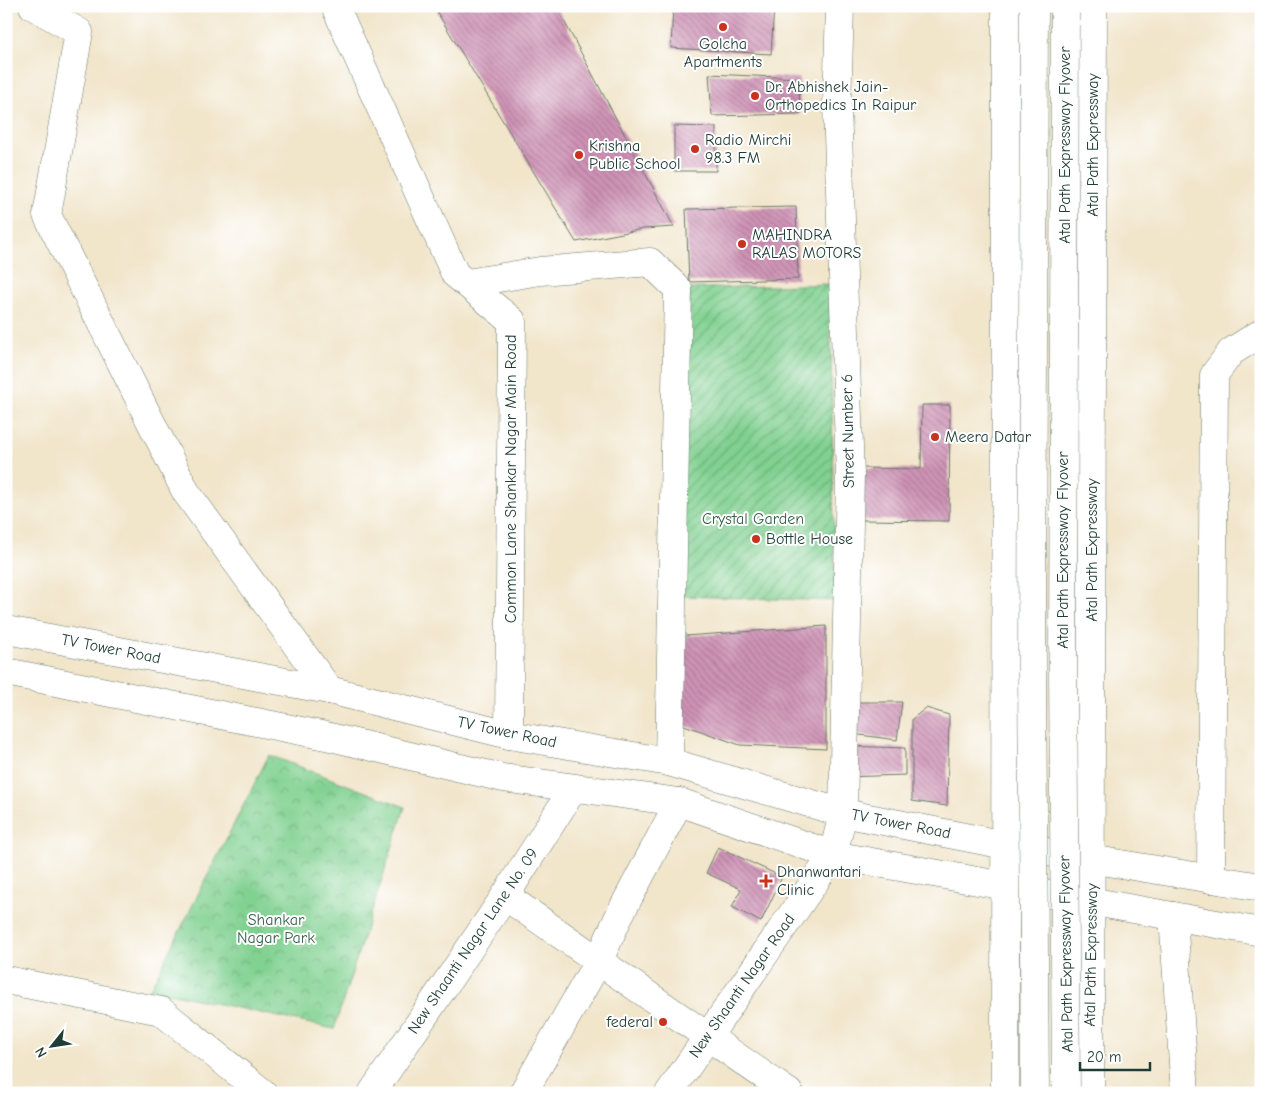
<svg xmlns="http://www.w3.org/2000/svg" width="1267" height="1099" viewBox="0 0 1267 1099" font-family="'Comic Neue',sans-serif">
	<style>
		.park { fill: url(#park-crowns); stroke: #508762 }
		.garden { fill: url(#garden-furrows); stroke: #508762 }
		.building { fill: url(#building-back-hatch) }
		.lines { fill: none; stroke-linecap: round; stroke-linejoin: round }
		.minor-casing { stroke: #687868; stroke-width: 29 }
		.major-casing { stroke: #687868; stroke-width: 29 }
		.minor { stroke: #fff; stroke-width: 28 }
		.major { stroke: #fff; stroke-width: 28 }
		.highway-bridge-casing { stroke: #687868; stroke-width: 29; stroke-linecap: butt }
		.highway-bridge { stroke: #fff; stroke-width: 28 }
		.poi-dot { fill: #c8321e; stroke: #fff; stroke-width: 2 }
		.labels { text-anchor: middle; dominant-baseline: central; stroke-width: 4; stroke-linejoin: round; paint-order: stroke }
		.poi-label { font-size: 16px; fill: #1f3d34; stroke: #fff; text-anchor: start }
		.street-label { font-size: 16px; fill: #1f3d34; stroke: #fff }
		.park-label { font-size: 16px; fill: #38624b; stroke: #fff }
	</style>
	<defs>
		<pattern id="park-crowns" width="20" height="18" patternUnits="userSpaceOnUse" patternTransform="scale(1.25)"><rect width="20" height="18" fill="#81d191"/><path d="M2 6a3 3 0 1 1 6 0M12 15a3 3 0 1 1 6 0" fill="none" stroke="#69ab77"/></pattern>
		<pattern id="garden-furrows" width="10" height="10" patternUnits="userSpaceOnUse" patternTransform="scale(1.25)"><rect width="10" height="10" fill="#81d191"/><path d="M-1 1l2-2M0 10L10 0M9 11l2-2" fill="none" stroke="#69ab77"/></pattern>
		<pattern id="building-back-hatch" width="6" height="6" patternUnits="userSpaceOnUse" patternTransform="scale(1.25)"><rect width="6" height="6" fill="#cf93b6"/><path d="M-1 5l2 2M0 0l6 6M5-1l2 2" fill="none" stroke="#a77995"/></pattern>
	</defs>
	<rect width="100%" height="100%" fill="#fff"/>
	<filter id="ink" filterUnits="userSpaceOnUse"><feTurbulence type="fractalNoise" baseFrequency=".02" numOctaves="2"/><feDisplacementMap in="SourceGraphic" scale="10" xChannelSelector="R" yChannelSelector="G"/><feConvolveMatrix kernelMatrix="1 2 1 2 8 2 1 2 1" color-interpolation-filters="sRGB"/></filter>
	<filter id="wash" filterUnits="userSpaceOnUse"><feTurbulence type="fractalNoise" baseFrequency=".0096" numOctaves="4" result="noise"/><feDisplacementMap in="SourceGraphic" scale="20" xChannelSelector="R" yChannelSelector="G"/><feGaussianBlur stdDeviation="1.12" result="paint"/><feColorMatrix in="noise" values="0 0 0 0 0 0 0 0 0 0 0 0 0 0 0 0 0 1.4 0 .05"/><feComposite in="paint" operator="in"/></filter>
	<g filter="url(#wash)">
		<rect width="100%" height="100%" fill="#f1e5ca"/>
		<path class="park" d="M269,755L405,807L334,1029L150,989Z"/>
		<path class="garden" d="M830,284L835,601L682,596L678,289Z"/>
		<g id="blocks">
			<g class="building">
				<path d="M449,6H556L674,227L643,229L576,242L437,12Z"/>
				<path d="M673,6H774L771,54L671,48Z"/>
				<path d="M709,74L799,78L800,114L712,116Z"/>
				<path d="M674,126L716,127V171H674Z"/>
				<path d="M796,207L798,279L689,282L686,209Z"/>
				<path d="M922,405H950L949,521L861,520V468L921,469Z"/>
				<path d="M826,626V749L740,745L670,720L671,637Z"/>
				<path d="M845,702H902L897,740L845,733Z"/>
				<path d="M926,708L949,715L947,806L912,801V719Z"/>
				<path d="M844,746L905,748V775L844,777Z"/>
				<path d="M718,847L782,877L761,922L732,907L741,889L706,873Z"/>
			</g>
		</g>
	</g>
	<g filter="url(#ink)">
		<use href="#blocks" fill-opacity="0" stroke="#687868" stroke-width="1"/>
		<g class="lines">
			<defs>
				<g id="minor">
					<path d="M33,6L79,32L47,215L186,492L329,690"/>
					<path d="M335,6L455,274L512,321L509,735"/>
					<path d="M467,283L540,271L650,262L678,289L669,762"/>
					<path d="M1211,879L1214,375L1231,352L1261,333"/>
					<path d="M505,896L789,1093"/>
					<path d="M1173,916L1185,1093"/>
					<path d="M6,980L161,1011L263,1093"/>
					<path d="M372,1093L505,896L573,789"/>
					<path d="M523,1093L599,960L620,914L679,802"/>
					<path d="M669,1093L833,855L843,813L850,475L837,105L840,6"/>
					<path d="M1005,1093L1006,6"/>
					<path d="M1090,1093L1093,6"/>
				</g>
				<g id="major">
					<path d="M6,630L329,690L509,735L669,762L843,813L1005,845L1261,887"/>
					<path d="M6,672L326,736L503,778L679,802L833,855L1261,932"/>
				</g>
			</defs>
			<use href="#minor" class="minor-casing"/>
			<use href="#major" class="major-casing"/>
			<use href="#minor" class="minor"/>
			<use href="#major" class="major"/>
			<defs>
				<g id="highway-bridge">
					<path d="M1034,6L1032,670L1035,1093"/>
					<path d="M1065,6L1063,670L1066,1093"/>
				</g>
			</defs>
			<use href="#highway-bridge" class="highway-bridge-casing"/>
			<use href="#highway-bridge" class="highway-bridge"/>
		</g>
	</g>
	<g class="poi-dot">
		<circle cx="723" cy="27" r="5"/>
		<circle cx="755" cy="96" r="5"/>
		<circle cx="695" cy="149" r="5"/>
		<circle cx="579" cy="155" r="5"/>
		<circle cx="742" cy="244" r="5"/>
		<circle cx="935" cy="437" r="5"/>
		<circle cx="756" cy="539" r="5"/>
		<path d="M763.5 873.5h5v5h5v5h-5v5h-5v-5h-5v-5h5z"/>
		<circle cx="663" cy="1022" r="5"/>
	</g>
	<g class="labels">
		<g class="poi-label">
			<text x="723" y="44" text-anchor="middle">Golcha<tspan x="723" dy="18">Apartments</tspan></text>
			<text x="765" y="87">Dr. Abhishek Jain-<tspan x="765" dy="18">Orthopedics In Raipur</tspan></text>
			<text x="705" y="140">Radio Mirchi<tspan x="705" dy="18">98.3 FM</tspan></text>
			<text x="589" y="146">Krishna<tspan x="589" dy="18">Public School</tspan></text>
			<text x="752" y="235">MAHINDRA<tspan x="752" dy="18">RALAS MOTORS</tspan></text>
			<text x="945" y="437">Meera Datar</text>
			<text x="766" y="539">Bottle House</text>
			<text x="777" y="872">Dhanwantari<tspan x="777" dy="18">Clinic</tspan></text>
			<text x="653" y="1022" text-anchor="end">federal</text>
		</g>
		<g class="street-label">
			<text transform="translate(1065 145) rotate(-90)">Atal Path Expressway Flyover</text>
			<text transform="translate(1093 145) rotate(-90)">Atal Path Expressway</text>
			<text transform="translate(848 431) rotate(-91)">Street Number 6</text>
			<text transform="translate(511 479) rotate(-90)">Common Lane Shankar Nagar Main Road</text>
			<text transform="translate(1063 550) rotate(-90)">Atal Path Expressway Flyover</text>
			<text transform="translate(1092 550) rotate(-90)">Atal Path Expressway</text>
			<text transform="translate(111 649) rotate(11)">TV Tower Road</text>
			<text transform="translate(507 732) rotate(12)">TV Tower Road</text>
			<text transform="translate(901 824) rotate(11)">TV Tower Road</text>
			<text transform="translate(473 941) rotate(-56)">New Shaanti Nagar Lane No. 09</text>
			<text transform="translate(1066 954) rotate(-91)">Atal Path Expressway Flyover</text>
			<text transform="translate(1091 955) rotate(-89)">Atal Path Expressway</text>
			<text transform="translate(742 986) rotate(-55)">New Shaanti Nagar Road</text>
		</g>
		<g class="park-label">
			<text x="753" y="519">Crystal Garden</text>
			<text x="276" y="920">Shankar<tspan x="276" dy="18">Nagar Park</tspan></text>
		</g>
	</g>
	<rect width="1267" height="1099" fill="none" stroke="#fff" stroke-width="25"/>
	<g transform="translate(52 1046) rotate(240)" stroke="#ffffff" stroke-width="4" paint-order="stroke">
	<path d="M0-4L9 19L0 12L-9 19Z" fill="#1f3d34"/>
	<text y="-8" font-size="14" font-weight="bold" text-anchor="middle" fill="#1f3d34">N</text>
	</g>
	<path d="M1080 1062v8h70v-8" fill="none" stroke="#1f3d34" stroke-width="2.5"/>
	<text x="1087" y="1062" font-size="15" fill="#1f3d34" stroke="#ffffff" stroke-width="4" paint-order="stroke">20 m</text>
</svg>
